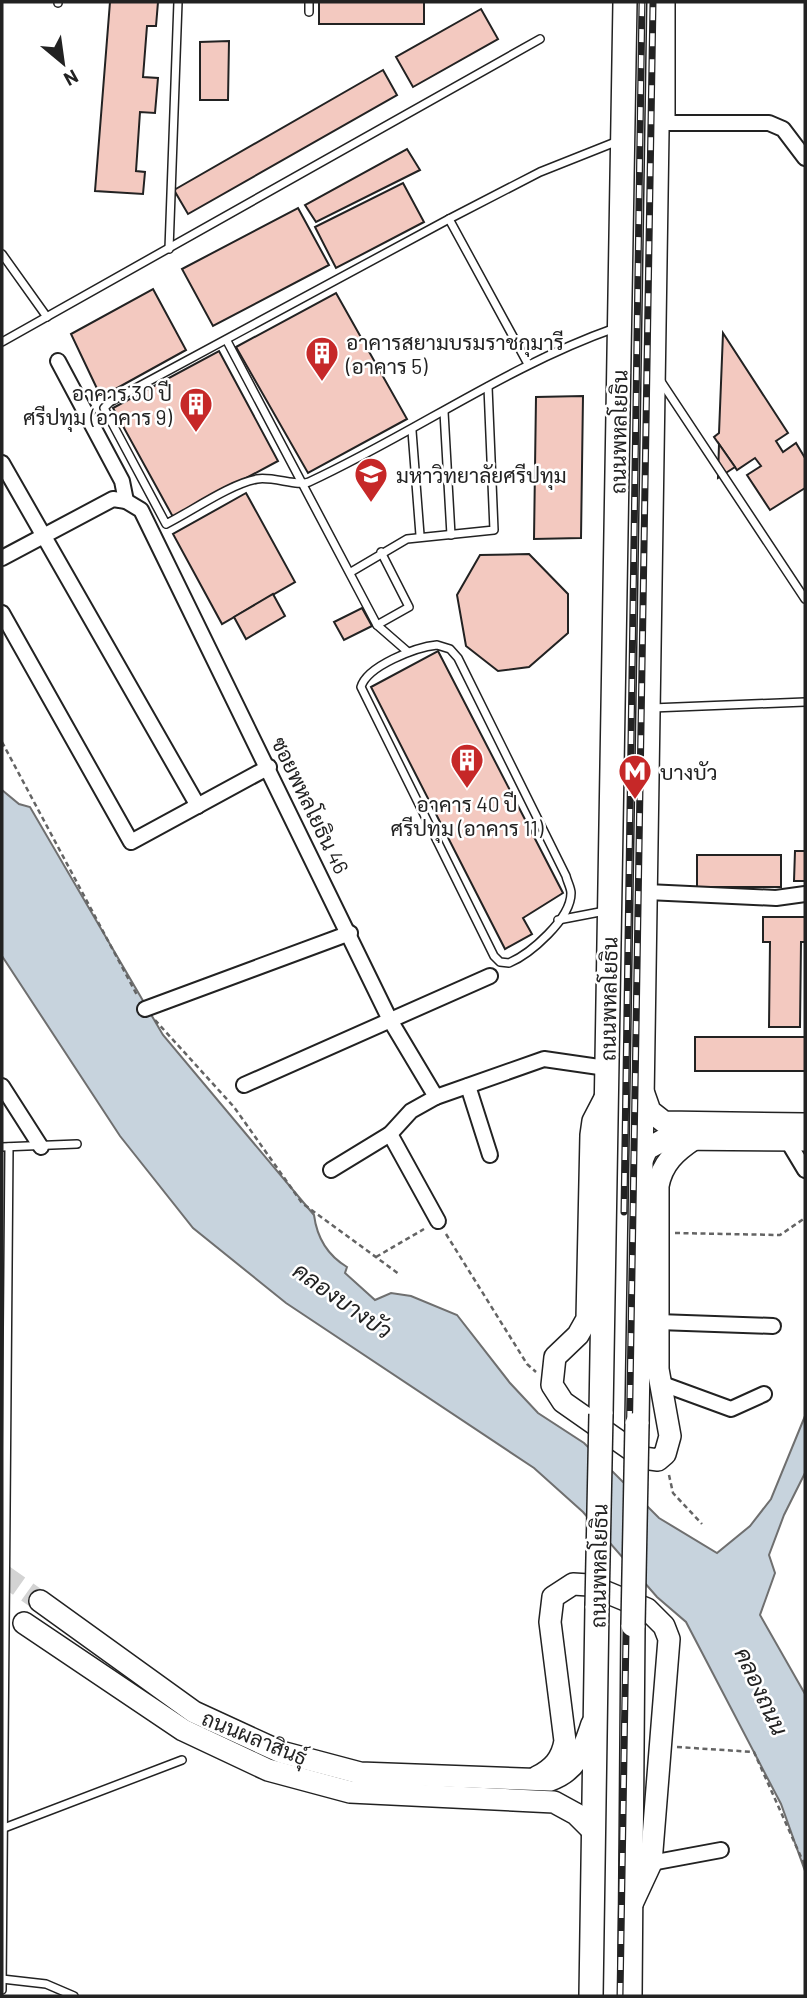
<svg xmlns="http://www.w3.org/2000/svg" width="807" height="1998" viewBox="0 0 807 1998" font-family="Barlow,Sarabun,sans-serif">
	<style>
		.water { fill: #c7d3dd; stroke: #6f6f6f; stroke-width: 2 }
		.building { fill: #f3c9c0; stroke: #222; stroke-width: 2 }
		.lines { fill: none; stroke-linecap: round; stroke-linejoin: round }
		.secondary-tunnel { stroke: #d3d3d3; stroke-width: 21; stroke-dasharray: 21 10; stroke-linecap: butt }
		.lane-casing { stroke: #222; stroke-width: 10 }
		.street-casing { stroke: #222; stroke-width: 18 }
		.secondary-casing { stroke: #222; stroke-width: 24 }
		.primary-casing { stroke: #222; stroke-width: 26 }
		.path { stroke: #646464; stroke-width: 2.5; stroke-dasharray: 5 3.5; stroke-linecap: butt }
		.lane { stroke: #fff; stroke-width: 7 }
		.street { stroke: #fff; stroke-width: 14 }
		.secondary { stroke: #fff; stroke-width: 21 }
		.primary { stroke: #fff; stroke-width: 23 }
		.rail-casing { stroke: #222; stroke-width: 7 }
		.rail { stroke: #fff; stroke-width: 4.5; stroke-dasharray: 13; stroke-linecap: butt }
		.primary-bridge-casing { stroke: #222; stroke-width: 26; stroke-linecap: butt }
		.primary-bridge { stroke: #fff; stroke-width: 23 }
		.labels { text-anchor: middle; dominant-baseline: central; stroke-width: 5; stroke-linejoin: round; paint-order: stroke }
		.poi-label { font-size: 21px; fill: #222; stroke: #fff; text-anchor: start }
		.street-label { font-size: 21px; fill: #222; stroke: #fff }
		.water-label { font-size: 23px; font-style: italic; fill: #222; stroke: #fff }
	</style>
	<rect width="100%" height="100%" fill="#fff"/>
	<path class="water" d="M2,790L19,804L30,807L163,1035L314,1215C317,1238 327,1255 347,1267L345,1273L375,1300L391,1293L411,1296L457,1315L510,1383L538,1413L584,1443L659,1518L717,1553L750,1526L771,1499L805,1416V1473L784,1515L769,1555L775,1573L760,1615L805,1694V1871L781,1804L686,1622L657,1597L583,1512L534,1468L286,1303L193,1228L120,1136L2,956Z"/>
	<g class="building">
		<path d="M110,2H158L156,26H147L143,77L158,78L155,113L140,112L136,171L145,172L143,194L95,191Z"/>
		<rect x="319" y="2" width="105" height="22"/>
		<path d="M481,9L498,39L413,87L396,57Z"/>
		<path d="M229,41L228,100H200V42Z"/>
		<path d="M383,70L397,95L188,214L174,190Z"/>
		<path d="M407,149L420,170L316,222L305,205Z"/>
		<path d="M403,183L424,222L336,268L315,227Z"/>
		<path d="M298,208L329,265L213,326L182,269Z"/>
		<path d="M153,289L186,350L101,397L71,334Z"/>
		<path d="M336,293L407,419L308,473L236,347Z"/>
		<path d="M723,333L788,433L776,441L783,452L796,443L805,458V488L770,510L747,475L761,466L755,458L737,470L714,437L719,433Z"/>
		<path d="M219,351L278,461L173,517L113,408Z"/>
		<path d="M583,396L581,538L534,539L536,397Z"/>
		<path d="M719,444L735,467L718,478Z"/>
		<path d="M246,493L295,582L222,624L173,534Z"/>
		<path d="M529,554L568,594V633L529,667L498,671L466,646L457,595L480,555Z"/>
		<path d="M273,594L285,616L246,639L234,617Z"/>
		<path d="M362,608L372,626L344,640L334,622Z"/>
		<path d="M438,651L563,893L523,918L532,934L505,949L371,687Z"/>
		<path d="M795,851H805V881H794Z"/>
		<rect x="697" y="855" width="84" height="32"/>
		<path d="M763,917H805V942H801L800,1027H769L770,942H763Z"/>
		<rect x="695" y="1037" width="110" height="34"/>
	</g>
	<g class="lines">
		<path class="secondary-tunnel" d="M2,1574L40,1601"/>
		<defs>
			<g id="lane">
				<path d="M58,2V3"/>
				<path d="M671,2V122"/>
				<path d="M309,12V2"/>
				<path d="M449,219L528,364"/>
				<path d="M169,249L178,2"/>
				<path d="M2,254L47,317"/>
				<path d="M615,328C507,366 413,434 309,482C299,487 272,476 257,479C230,484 192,511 166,524L104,408L110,402L449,219L540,172L618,141"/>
				<path d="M227,341L377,625L408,652"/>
				<path d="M2,342L540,39"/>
				<path d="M660,380L805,599"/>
				<path d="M444,412L451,535"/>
				<path d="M412,431L420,535"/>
				<path d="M351,572L407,539L494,530L488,387"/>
				<path d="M377,625L409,607L381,552"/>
				<path d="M437,645L450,649L458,658L566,876C567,881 571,888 571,893C571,919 530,954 509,963L500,962L494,956L361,687C367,666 416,647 437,645Z"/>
				<path d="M652,708L805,702"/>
				<path d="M558,920L605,911"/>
				<path d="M2,1147L77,1144"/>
				<path d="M4,1828L182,1760"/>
				<path d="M2,1979L46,1984L74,1996"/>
				<path d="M2,1990L9,1147"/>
			</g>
			<g id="street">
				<path d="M657,123H769L783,129L805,158"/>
				<path d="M58,361L122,481L126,501"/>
				<path d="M2,463L198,806"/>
				<path d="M2,558L113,499L126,501L141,510L390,1020L436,1097"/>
				<path d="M2,613L131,842L269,767"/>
				<path d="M647,892L776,898L805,894"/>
				<path d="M145,1009L350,933"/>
				<path d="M244,1085L490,976"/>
				<path d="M2,1086L41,1147"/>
				<path d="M468,1086L490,1155"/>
				<path d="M390,1134L438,1221"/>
				<path d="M787,1140L805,1170"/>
				<path d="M331,1170L390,1134L411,1111L436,1097L544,1059L606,1068"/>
				<path d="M658,1322L773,1326"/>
				<path d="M660,1383L731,1409L764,1394"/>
				<path d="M651,1863L721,1850"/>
			</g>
			<g id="secondary">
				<path d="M644,1094L650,1111L664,1122L805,1124"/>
				<path d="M606,1096L593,1121L591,1135L587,1319L578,1335L555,1357L552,1385L563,1402L643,1458L658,1460L665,1454L670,1436L658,1369V1186C662,1163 676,1151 694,1139"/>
				<path d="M643,1158L647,1149L665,1139L805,1140"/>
				<path d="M40,1601L194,1712L281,1752L360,1773L550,1780C578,1770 583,1750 592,1724"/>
				<path d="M24,1623L183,1730L268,1770L350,1792L554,1802L576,1814L594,1832"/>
				<path d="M537,1777C553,1769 562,1759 565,1741L550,1622L553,1597L573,1584L589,1585L647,1609L664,1626L669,1639L651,1863L631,1906"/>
			</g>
			<g id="primary">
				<path d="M601,1414L625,2"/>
				<path d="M637,1424L659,2"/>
				<path d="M591,1996L597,1606"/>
				<path d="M630,1996L633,1625"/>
			</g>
		</defs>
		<use href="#lane" class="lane-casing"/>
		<use href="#street" class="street-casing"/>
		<use href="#secondary" class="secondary-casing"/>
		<use href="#primary" class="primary-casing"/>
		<g class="path">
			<path d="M2,742L137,995"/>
			<path d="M155,1020L234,1107L302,1203L399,1274"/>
			<path d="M675,1233L780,1235L805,1218"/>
			<path d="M446,1234L527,1364L536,1372"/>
			<path d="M376,1257L424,1229"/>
			<path d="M669,1475L673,1493L702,1524"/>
			<path d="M677,1747L754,1752L805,1866"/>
		</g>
		<use href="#lane" class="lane"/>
		<use href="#street" class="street"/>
		<use href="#secondary" class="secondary"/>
		<use href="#primary" class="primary"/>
		<defs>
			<g id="rail">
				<path d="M624,1212L642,2"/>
				<path d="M620,1996L653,2"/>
			</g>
		</defs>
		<use href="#rail" class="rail-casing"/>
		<use href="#rail" class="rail"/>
		<defs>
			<g id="primary-bridge">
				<path d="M597,1606L601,1414"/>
				<path d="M633,1625L637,1424"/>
			</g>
		</defs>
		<use href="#primary-bridge" class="primary-bridge-casing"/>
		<use href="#primary-bridge" class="primary-bridge"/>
	</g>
	<defs>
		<symbol id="building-pin" viewBox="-11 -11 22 30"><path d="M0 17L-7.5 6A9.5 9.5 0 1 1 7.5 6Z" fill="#c62828" stroke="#fff"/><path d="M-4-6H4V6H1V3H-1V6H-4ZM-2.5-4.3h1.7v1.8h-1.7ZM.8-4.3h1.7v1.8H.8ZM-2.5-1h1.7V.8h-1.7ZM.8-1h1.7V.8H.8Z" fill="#fff"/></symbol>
		<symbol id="university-pin" viewBox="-11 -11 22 30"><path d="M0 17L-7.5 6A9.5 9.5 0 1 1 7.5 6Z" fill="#c62828" stroke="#fff"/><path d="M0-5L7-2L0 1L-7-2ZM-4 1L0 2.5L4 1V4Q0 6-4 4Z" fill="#fff"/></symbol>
		<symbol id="metro-pin" viewBox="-11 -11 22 30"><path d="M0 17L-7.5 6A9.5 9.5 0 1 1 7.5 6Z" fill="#c62828" stroke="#fff"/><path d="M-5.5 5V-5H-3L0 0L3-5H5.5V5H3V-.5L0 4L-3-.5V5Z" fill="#fff"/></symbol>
	</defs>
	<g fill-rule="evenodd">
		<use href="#building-pin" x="303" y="334" width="38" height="52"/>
		<use href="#building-pin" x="177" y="385" width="38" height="52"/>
		<use href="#university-pin" x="352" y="455" width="38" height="52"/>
		<use href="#building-pin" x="448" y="741" width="38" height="52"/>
		<use href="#metro-pin" x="616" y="752" width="38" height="52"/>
	</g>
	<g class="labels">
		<g class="poi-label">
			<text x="346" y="341">อาคารสยามบรมราชกุมารี<tspan x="346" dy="24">(อาคาร 5)</tspan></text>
			<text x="172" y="392" text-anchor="end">อาคาร 30 ปี<tspan x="172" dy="24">ศรีปทุม (อาคาร 9)</tspan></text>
			<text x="396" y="474">มหาวิทยาลัยศรีปทุม</text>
			<text x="660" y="771">บางบัว</text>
			<text x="467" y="803" text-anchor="middle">อาคาร 40 ปี<tspan x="467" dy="24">ศรีปทุม (อาคาร 11)</tspan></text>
		</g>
		<g class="street-label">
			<text transform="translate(618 432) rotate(-89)">ถนนพหลโยธิน</text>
			<text transform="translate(311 805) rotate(64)">ซอยพหลโยธิน 46</text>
			<text transform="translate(608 999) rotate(-89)">ถนนพหลโยธิน</text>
			<text transform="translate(598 1566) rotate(-89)">ถนนพหลโยธิน</text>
			<text transform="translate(255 1737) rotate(22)">ถนนผลาสินธุ์</text>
		</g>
		<g class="water-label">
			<text transform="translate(343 1300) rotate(35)">คลองบางบัว</text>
			<text transform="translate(762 1691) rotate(65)">คลองถนน</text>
		</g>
	</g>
	<rect width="807" height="1998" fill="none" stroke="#222222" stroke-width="7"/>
	<g transform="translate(63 63) rotate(151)" stroke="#ffffff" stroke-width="5" paint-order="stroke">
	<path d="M0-5L12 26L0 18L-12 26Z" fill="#222222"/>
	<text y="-10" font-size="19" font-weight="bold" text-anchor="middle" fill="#222222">N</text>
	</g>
</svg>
